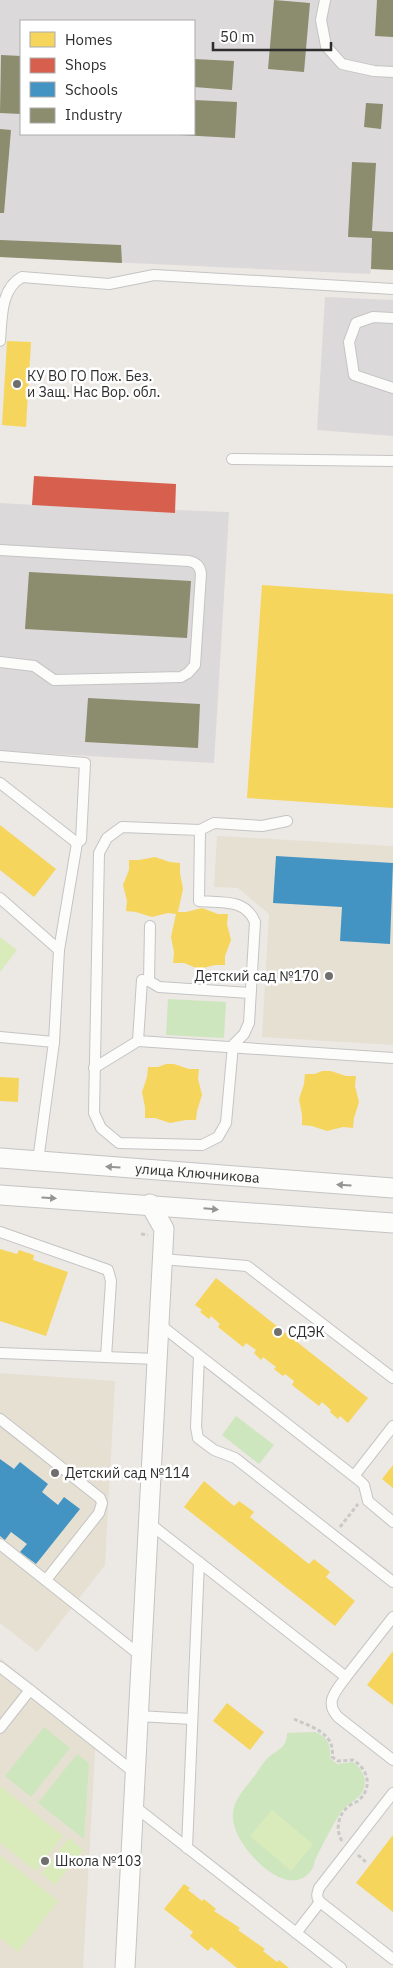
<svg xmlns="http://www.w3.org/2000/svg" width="393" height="1968" viewBox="0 0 393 1968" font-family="'IBM Plex Sans',sans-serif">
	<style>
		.industrial { fill: #dcd9db; fill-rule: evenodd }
		.education { fill: #e6e0d3 }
		.green { fill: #cee6be }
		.pitch { fill: #d9eabb }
		.homes { fill: #f6d55c }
		.shops { fill: #d6604d }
		.schools { fill: #4393c3 }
		.industry { fill: #8c8c6e }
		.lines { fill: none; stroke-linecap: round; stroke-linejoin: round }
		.lane-casing { stroke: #c5c4c5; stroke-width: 12 }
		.street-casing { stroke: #c5c4c5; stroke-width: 21 }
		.path { stroke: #c9c9c8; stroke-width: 3; stroke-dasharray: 4 2.5; stroke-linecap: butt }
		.lane { stroke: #fcfcfb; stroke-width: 10 }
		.street { stroke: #fcfcfb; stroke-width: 19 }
		.oneway { fill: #959594 }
		.poi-dot { fill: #706f6e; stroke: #fff; stroke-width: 2 }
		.labels { text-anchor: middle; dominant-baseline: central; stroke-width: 5; stroke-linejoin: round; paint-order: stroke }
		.poi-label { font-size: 14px; fill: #2e2e2e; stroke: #fff; text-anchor: start }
		.street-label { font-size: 14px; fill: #2e2e2e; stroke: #fff }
	</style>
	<rect width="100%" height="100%" fill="#ece8e4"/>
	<g class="industrial">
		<path d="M0,0H393V270L371,269L370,274L0,257ZM21,21H194V134H21Z"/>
		<path d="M325,297L393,300V436L317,430Z"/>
		<path d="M0,503L175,513V510L229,512L214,763L0,751Z"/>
	</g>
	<g class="education">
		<path d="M217,836L393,846V1045L262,1037L269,914L238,888L214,887Z"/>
		<path d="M0,1373L115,1381L105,1565L37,1652L0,1623Z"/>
		<path d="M0,1658L96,1735L83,1968H0Z"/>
	</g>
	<g class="green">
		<path d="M168,999L226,1002L224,1038L166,1035Z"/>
		<path d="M236,1416L274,1445L259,1464L222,1435Z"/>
		<path d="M44,1727L70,1748L31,1797L5,1776Z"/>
		<path d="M315,1732C328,1737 331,1745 330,1758L337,1764L353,1762C361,1768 367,1777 364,1788C360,1801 346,1802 339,1815C331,1828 323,1844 316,1858C314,1863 314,1868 310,1872C289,1897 252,1860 241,1841C223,1810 238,1797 256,1774C260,1768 265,1760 270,1756C279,1749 287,1747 287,1733Z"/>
		<path d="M77,1754L89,1763L84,1839L38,1803Z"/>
	</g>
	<g class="pitch">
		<path d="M0,937L17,950L0,972Z"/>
		<path d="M0,1786L63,1836L36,1871L0,1843Z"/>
		<path d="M272,1810L313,1844L291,1871L250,1836Z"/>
		<path d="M69,1838L83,1850L55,1885L41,1873Z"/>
		<path d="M0,1855L58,1901L18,1952L0,1938Z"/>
	</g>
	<g class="homes">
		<path d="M7,341L31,342L26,427L2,425Z"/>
		<path d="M262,585L393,594V808L247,798Z"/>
		<path d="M0,825L56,869L34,897L0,870Z"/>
		<path d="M155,857L170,862L180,863V873L183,889L178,912H186L202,908L218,914H228L227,924L231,940L225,956V965H215L199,969L184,963H173L174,952L171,937L176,914L168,913L152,917L136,912L126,911L127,901L123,885L129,870V860H139Z"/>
		<path d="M166,1064H174L189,1069H199L198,1079L202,1095L197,1111L196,1120H186L170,1123L155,1118H145V1107L142,1092L147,1077L148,1067H158Z"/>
		<path d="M322,1071H331L346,1076H356L355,1086L359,1102L354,1118L353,1128L343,1127L327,1131L312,1126L302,1125V1115L299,1099L304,1084L305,1074H315Z"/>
		<path d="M0,1077L19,1078L18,1102L0,1101Z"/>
		<path d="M0,1249L17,1254L19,1250L34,1255L33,1260L68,1272L46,1336L0,1321Z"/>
		<path d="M216,1278L368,1398L348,1423L340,1416L338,1419L330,1412L331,1410L322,1402L319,1406L292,1385L294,1381L285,1374L283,1376L274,1369L276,1367L263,1357L261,1360L254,1353L256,1350L246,1343L243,1347L218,1327L220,1324L211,1316L209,1319L200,1312L202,1310L195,1305Z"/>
		<path d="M393,1465V1488L382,1479Z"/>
		<path d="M204,1481L234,1506L239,1501L254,1512L250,1517L309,1564L314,1559L330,1572L326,1577L355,1601L335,1626L184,1507Z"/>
		<path d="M393,1651V1705L367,1685Z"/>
		<path d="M227,1703L264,1732L250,1750L213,1721Z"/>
		<path d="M393,1835V1912L356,1883Z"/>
		<path d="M184,1884L190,1888L188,1890L202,1901L204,1899L216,1909L214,1911L240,1928L238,1930L265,1949L263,1951L277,1962L279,1960L289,1968H237L211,1947L208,1951L190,1936L193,1932L164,1909Z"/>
	</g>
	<path class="shops" d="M34,476L176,484L175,513L32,505Z"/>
	<g class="schools">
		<path d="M276,856L393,863L390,944L340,941L342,907L273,903Z"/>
		<path d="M0,1459L14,1469L20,1462L48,1484L42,1492L58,1505L64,1497L80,1509L36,1564L20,1552L27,1544L11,1532L5,1540L0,1536Z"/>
	</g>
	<g class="industry">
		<path d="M274,0L310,3L304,72L268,69Z"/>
		<path d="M377,0H393V37L375,36Z"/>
		<path d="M1,55L21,56V114L0,113Z"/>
		<path d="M194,59L234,61L232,90L194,87Z"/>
		<path d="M194,100L237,102L235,138L180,135V134H194Z"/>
		<path d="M366,103L383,104L381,129L364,127Z"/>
		<path d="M0,129L11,130L4,213H0Z"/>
		<path d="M352,162L376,163L372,231L393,232V270L371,269L372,238L348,237Z"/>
		<path d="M0,240L121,245L122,263L0,257Z"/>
		<path d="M29,572L191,581L187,638L25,629Z"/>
		<path d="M88,698L200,704L198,748L85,742Z"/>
	</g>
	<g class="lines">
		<defs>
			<g id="lane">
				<path d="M325,0L321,20L326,46L342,64L374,71L393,72"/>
				<path d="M393,318L373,317L356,323L349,342L354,375L393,388"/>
				<path d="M0,341C2,319 0,289 22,277L109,284L154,275L393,289"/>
				<path d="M232,459L393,461"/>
				<path d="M0,550L189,561C197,563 200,566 201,574L195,665L188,673L181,677L54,680L34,666L0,662"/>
				<path d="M0,756L85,763L81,840L77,843L59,950L54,1042L38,1161"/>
				<path d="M0,783L77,843"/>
				<path d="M200,830L199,901C221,903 245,898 255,922L249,1023L244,1034L233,1045L226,1123L218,1137L202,1145L119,1143L101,1128L94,1113L99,853L107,838L122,827L200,830L214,823L262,826L287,821"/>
				<path d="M0,898L59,950"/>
				<path d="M150,926L149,981L159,987L250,993"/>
				<path d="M149,981L142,980L138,1041L393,1058"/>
				<path d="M0,1037L54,1042"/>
				<path d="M94,1068L138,1041"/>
				<path d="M0,1232L108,1270L111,1281L106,1357"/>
				<path d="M162,1259L247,1266L393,1378"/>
				<path d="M159,1324L360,1481L364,1485L368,1501L393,1522"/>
				<path d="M0,1353L157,1359"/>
				<path d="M199,1356L196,1427L198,1438L214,1450L235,1458L393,1582"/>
				<path d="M0,1419L100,1498L102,1503L99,1513L46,1580"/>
				<path d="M354,1476L393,1426"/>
				<path d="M149,1523L346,1677L393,1617"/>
				<path d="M0,1544L141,1656"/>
				<path d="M0,1667L30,1690L0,1728"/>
				<path d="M346,1677C336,1691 324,1702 338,1717L393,1760"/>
				<path d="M30,1690L135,1773"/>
				<path d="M138,1716L192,1719"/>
				<path d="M134,1806L341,1968"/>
				<path d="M187,1848L199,1562"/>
				<path d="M320,1902L393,1959"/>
				<path d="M296,1933L320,1902C316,1897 317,1894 319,1888L393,1793"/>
			</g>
			<g id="street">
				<path id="s1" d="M0,1158L393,1188"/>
				<path d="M0,1195L393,1223"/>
				<path d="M125,1968L164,1229L150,1204"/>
			</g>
		</defs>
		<use href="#lane" class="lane-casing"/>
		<use href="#street" class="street-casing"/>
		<g class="path">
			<path d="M141,1234L148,1235"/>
			<path d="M340,1527L358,1504"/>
			<path d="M294,1719C311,1727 336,1733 332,1757L338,1761L353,1760C368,1769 373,1787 359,1800C356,1803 352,1803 349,1806C338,1814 335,1830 342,1841"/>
			<path d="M358,1855L367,1863"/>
		</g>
		<use href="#lane" class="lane"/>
		<use href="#street" class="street"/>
	</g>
	<defs><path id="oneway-solid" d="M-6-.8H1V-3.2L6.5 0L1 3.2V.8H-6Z" transform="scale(1.25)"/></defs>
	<g class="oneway">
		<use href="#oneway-solid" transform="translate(113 1167) rotate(-176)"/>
		<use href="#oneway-solid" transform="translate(344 1185) rotate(-176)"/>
		<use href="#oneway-solid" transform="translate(49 1198) rotate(4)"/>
		<use href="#oneway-solid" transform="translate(211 1209) rotate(5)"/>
	</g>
	<g class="poi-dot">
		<circle cx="17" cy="384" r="5"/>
		<circle cx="329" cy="976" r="5"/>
		<circle cx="278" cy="1332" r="5"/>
		<circle cx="55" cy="1473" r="5"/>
		<circle cx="45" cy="1861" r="5"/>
	</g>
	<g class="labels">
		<g class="poi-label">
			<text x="27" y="376">КУ ВО ГО Пож. Без.<tspan x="27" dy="16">и Защ. Нас Вор. обл.</tspan></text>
			<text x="319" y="976" text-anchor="end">Детский сад №170</text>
			<text x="288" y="1332">СДЭК</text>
			<text x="65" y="1473">Детский сад №114</text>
			<text x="55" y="1861">Школа №103</text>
		</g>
		<g class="street-label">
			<text stroke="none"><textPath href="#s1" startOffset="198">улица Ключникова</textPath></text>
		</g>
	</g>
	<rect x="20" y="20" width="175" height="115" fill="#ffffff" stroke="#ababab"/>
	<rect x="30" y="32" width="25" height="15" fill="#f6d55c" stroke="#ababab"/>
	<text x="65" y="45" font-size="15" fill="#2e2e2e">Homes</text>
	<rect x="30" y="58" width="25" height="15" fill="#d6604d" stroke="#ababab"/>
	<text x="65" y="70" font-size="15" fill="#2e2e2e">Shops</text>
	<rect x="30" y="82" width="25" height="15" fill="#4393c3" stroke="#ababab"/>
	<text x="65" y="95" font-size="15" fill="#2e2e2e">Schools</text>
	<rect x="30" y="108" width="25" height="15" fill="#8c8c6e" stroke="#ababab"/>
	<text x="65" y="120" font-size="15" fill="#2e2e2e">Industry</text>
	<path d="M213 42v8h118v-8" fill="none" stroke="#2e2e2e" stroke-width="2.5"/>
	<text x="220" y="42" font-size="15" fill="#2e2e2e" stroke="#ffffff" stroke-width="4" paint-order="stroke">50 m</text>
</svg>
